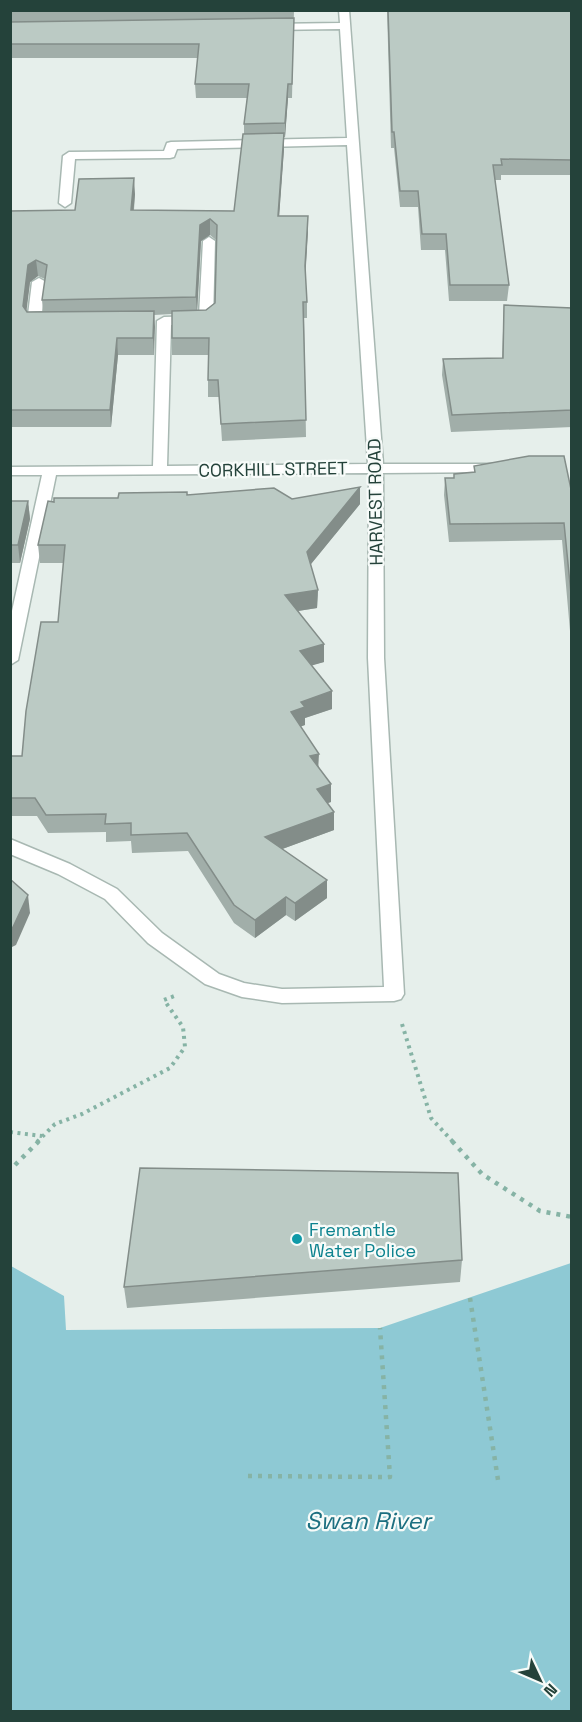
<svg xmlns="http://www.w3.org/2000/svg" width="582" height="1722" viewBox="0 0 582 1722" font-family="'Space Grotesk',sans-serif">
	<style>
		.water { fill: #8ec9d4 }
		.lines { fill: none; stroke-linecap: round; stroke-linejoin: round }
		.minor-casing { stroke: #a8b8b2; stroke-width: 3 }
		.path-far1 { stroke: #86b3a5; stroke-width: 4; stroke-dasharray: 3 4.5; stroke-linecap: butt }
		.path { stroke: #86b3a5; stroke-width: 4.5; stroke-dasharray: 4 6; stroke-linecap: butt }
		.minor { fill: #fff; fill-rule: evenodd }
		.wall { fill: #a1aea9; fill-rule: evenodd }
		.shaded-wall { fill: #838d89 }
		.building { fill: #bbcac4; stroke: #838d89; stroke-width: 1.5 }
		.culture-dot { fill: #0f9aa8; stroke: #f7fbf9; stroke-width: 2 }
		.labels { text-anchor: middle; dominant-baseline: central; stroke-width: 4.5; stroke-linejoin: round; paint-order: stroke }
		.street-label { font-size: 18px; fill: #24423a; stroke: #f7fbf9 }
		.culture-label { font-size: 18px; fill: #0d838f; stroke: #f7fbf9; text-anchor: start }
		.near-water-label { font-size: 24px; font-style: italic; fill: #1c6f80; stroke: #f7fbf9 }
	</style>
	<rect width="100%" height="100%" fill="#e6efeb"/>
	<path class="water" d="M571,1263V1711H11V1266L64,1296L66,1330L380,1328Z"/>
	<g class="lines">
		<defs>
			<g id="minor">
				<path d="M339,10H349L383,464H498L505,468L498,472L383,473L384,658L404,994L401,999L394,1001L282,1003L242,997L205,984L148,943L105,899L58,874L10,854V839L70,864L117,889L162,933L219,974L244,983L282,989L384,987L368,658L369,473L56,475L18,660L10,665V620L42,475H10V467L153,466L157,321L164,317L199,316L203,241L209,237L215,241L213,320L206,324L171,325L167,466L368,464L347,145L177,149L174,157L170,158L75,159L71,203L65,207L59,203L63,156L69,152L164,151L167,143L171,142L347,138L340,29L270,30L265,27L270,24L340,23Z"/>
				<path d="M39,278L46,282L41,319L53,320L55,323C49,329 33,329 27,323L32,282Z"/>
			</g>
		</defs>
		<use href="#minor" class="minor-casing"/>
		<g class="path-far1">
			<path d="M402,1024L431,1118L453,1142"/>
			<path d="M10,1132L42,1136"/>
			<path d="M37,1142L55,1124L82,1114L170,1068L185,1047L183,1027L164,1000L177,995"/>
		</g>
		<g class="path">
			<path d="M452,1141L482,1174L540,1211L572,1217"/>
			<path d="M15,1165L39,1141"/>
			<path d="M470,1298L498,1480"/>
			<path d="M248,1476L390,1477L380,1328"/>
		</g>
		<use href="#minor" class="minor"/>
	</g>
	<g class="wall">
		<path d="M10,10H294L292,98H288L285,137H284V149L279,216H308L305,274L307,302V318H304L306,437L222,441L219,397H208V355H172V314L154,315V355H118L111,427H10V211L75,210L135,194L134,210L234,211L244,134V124L247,98H196L195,84L198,58H10ZM210,235L216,240L215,303L206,310H197L201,241ZM38,276L45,279L42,300L43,311L27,312L26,310L30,282Z"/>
		<path d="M387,10H572V175H501V180H495L509,285L507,301H449L445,250H421L418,207H400L394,148H391Z"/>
		<path d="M504,305L572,308V427L451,432L442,375L443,359L502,358Z"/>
		<path d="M474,466L572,494V631H570L562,540L449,542L444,495L445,478H454L474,472Z"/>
		<path d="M360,487V504L310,565L318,590L317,608L298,611L324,662L311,665L332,691V709L305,718V725L301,726L319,767L331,802L327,803L334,812V830L282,849L327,880V898L295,921L286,915L255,938L234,923L188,851L132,853L131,841L106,842V832L48,833L37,816H10V756H22L58,622L64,563H40L38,545L118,498L188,495L292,499Z"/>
		<path d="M10,501H28L30,519L20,563H10Z"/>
		<path d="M462,1260L460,1282L127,1308L124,1287Z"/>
	</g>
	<g class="shaded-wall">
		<path d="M288,84V98L285,137V123Z"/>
		<path d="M284,133V149L278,232V216Z"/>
		<path d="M134,178L135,194L132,226L131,210Z"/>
		<path d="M308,216V232L305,282V266Z"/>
		<path d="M210,219V235L201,241L197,314L196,297L200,225Z"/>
		<path d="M36,260L38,276L30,282L25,323L23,306L28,265Z"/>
		<path d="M154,311L155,327L154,355L153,338Z"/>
		<path d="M117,338L118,355L111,427L110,410Z"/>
		<path d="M360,487V504L307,569V552Z"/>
		<path d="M28,501L30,519L20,563L18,545Z"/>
		<path d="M318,590L317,608L285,613V595Z"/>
		<path d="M324,644V662L300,669V651Z"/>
		<path d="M332,691V709L305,718V725L291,730V712L301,702Z"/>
		<path d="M319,754L318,772L310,756Z"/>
		<path d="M331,784V802L316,807L317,789Z"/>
		<path d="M334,812V830L266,855L265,837Z"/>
		<path d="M327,880V898L295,921V903Z"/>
		<path d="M28,895L30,913L16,945L10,948V929Z"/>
		<path d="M286,897V915L255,938V920Z"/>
	</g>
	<g class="building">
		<path d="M10,10H71L10,11Z"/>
		<path d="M388,10H572V160L501,159L502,165H493L509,285H450L446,234H422L418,191H400L394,132H392Z"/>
		<path d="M294,18L292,84H288L285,123L244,124L249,84H195L199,44H10V22Z"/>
		<path d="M284,133L278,216H308L305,266L307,302H303L306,420L221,424L218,380H208L209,338H172V311L206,310L215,303L217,225L210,219L200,225L196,297L42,300L47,265L36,260L28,265L23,306L27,312L154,311L153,338H117L110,410H10V211L75,210L79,179L134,178L131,210L234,211L243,134Z"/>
		<path d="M504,305L572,308V410L452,415L443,359L503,358Z"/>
		<path d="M529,456H564L572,494V604L564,523L450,524L445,478H454V474L475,472L474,466Z"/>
		<path d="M360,487L307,552L318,590L285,595L324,644L300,651L332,691L301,702L305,707L291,712L319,754L310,756L331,784L317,789L334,812L265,837L327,880L295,903L286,897L255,920L234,905L187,833L131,835V823L105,824L106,814L46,815L35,798H10V756H22L26,711L41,622H58L65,545H38L48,501L54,502V498H118L119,493L187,492V495L274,488L292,499Z"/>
		<path d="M10,501H28L18,545H10Z"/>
		<path d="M10,879L28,895L13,927L10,929Z"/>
		<path d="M140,1168L458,1173L462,1260L124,1287Z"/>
	</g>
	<circle class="culture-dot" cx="297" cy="1239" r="6"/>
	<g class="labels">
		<g class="street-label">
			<text transform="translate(273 469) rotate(-1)">CORKHILL STREET</text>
			<text transform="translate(375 502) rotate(-91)">HARVEST ROAD</text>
		</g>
		<g class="culture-label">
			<text x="309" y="1229">Fremantle<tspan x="309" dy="21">Water Police</tspan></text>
		</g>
		<g class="near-water-label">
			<text x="368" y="1520">Swan River</text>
		</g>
	</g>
	<rect width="582" height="1722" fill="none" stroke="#24423a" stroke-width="24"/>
	<g transform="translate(540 1680) rotate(134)" stroke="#f7fbf9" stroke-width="4.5" paint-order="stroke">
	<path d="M0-4.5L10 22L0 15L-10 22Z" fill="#24423a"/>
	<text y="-9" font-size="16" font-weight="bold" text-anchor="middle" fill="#24423a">N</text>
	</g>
</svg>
